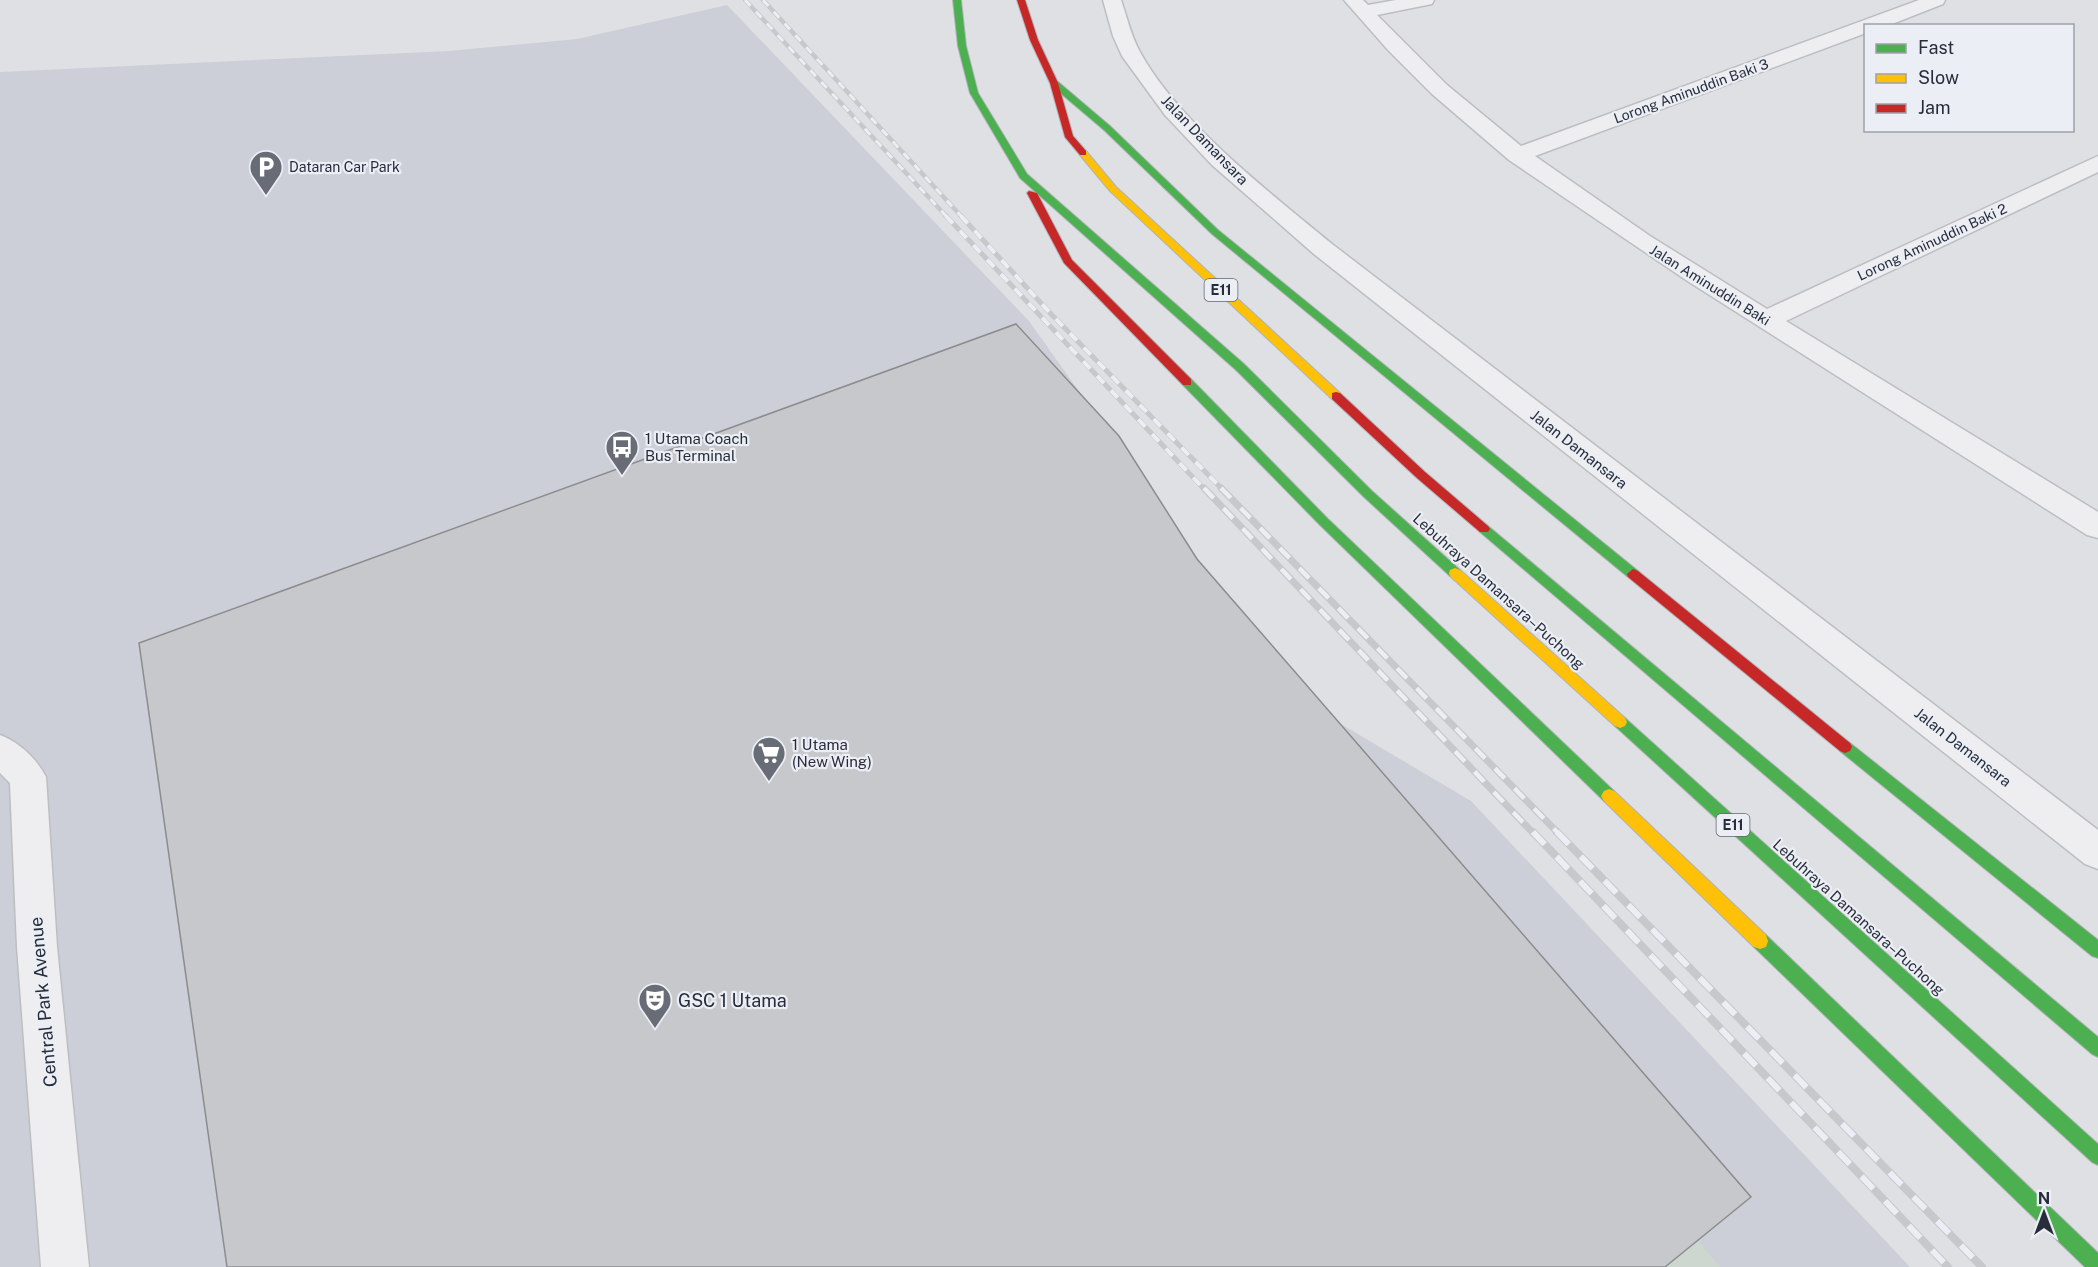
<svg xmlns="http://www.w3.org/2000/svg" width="2098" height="1267" viewBox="0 0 2098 1267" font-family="'Public Sans',sans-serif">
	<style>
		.built { fill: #cccfd7 }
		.green { fill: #ced7cf }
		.building { fill: #c7c8cc; stroke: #8b8c8f; stroke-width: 1.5 }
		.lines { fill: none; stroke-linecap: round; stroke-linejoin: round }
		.street-casing { stroke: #bcbec2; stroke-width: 3 }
		.fast-casing { stroke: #b0b3b8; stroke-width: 2 }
		.slow-casing { stroke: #b0b3b8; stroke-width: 2 }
		.jam-casing { stroke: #b0b3b8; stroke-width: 2 }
		.street { fill: #eeeef0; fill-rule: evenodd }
		.fast { fill: #4caf50; fill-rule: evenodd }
		.slow { fill: #ffc107; fill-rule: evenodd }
		.jam { fill: #c62828; fill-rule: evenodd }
		.rail-far3-casing { stroke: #c7c8cb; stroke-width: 4.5 }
		.rail-far2-casing { stroke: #c7c8cb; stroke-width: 5 }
		.rail-far1-casing { stroke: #c7c8cb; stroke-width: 7 }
		.rail-casing { stroke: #c7c8cb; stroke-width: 8 }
		.rail-far3 { stroke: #ebeef4; stroke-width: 3; stroke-dasharray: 8; stroke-linecap: butt }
		.rail-far2 { stroke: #ebeef4; stroke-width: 4; stroke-dasharray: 10; stroke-linecap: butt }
		.rail-far1 { stroke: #ebeef4; stroke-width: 4.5; stroke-dasharray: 14; stroke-linecap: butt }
		.rail { stroke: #ebeef4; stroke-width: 6; stroke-dasharray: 17; stroke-linecap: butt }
		.labels { text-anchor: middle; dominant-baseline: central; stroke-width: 4.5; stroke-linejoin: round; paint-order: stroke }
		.far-street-label { font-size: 14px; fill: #272d3b; stroke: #ebeef4 }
		.far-poi-label { font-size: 14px; fill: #272d3b; stroke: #ebeef4; text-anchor: start }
		.shield { fill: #ebeef4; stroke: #626772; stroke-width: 1.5 }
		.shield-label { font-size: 14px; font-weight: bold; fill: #272d3b }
		.street-label { font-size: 15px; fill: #272d3b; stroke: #ebeef4 }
		.poi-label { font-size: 15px; fill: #272d3b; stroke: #ebeef4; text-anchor: start }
		.near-poi-label { font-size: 18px; fill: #272d3b; stroke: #ebeef4; text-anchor: start }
		.near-street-label { font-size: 18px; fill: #272d3b; stroke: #ebeef4 }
	</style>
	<rect width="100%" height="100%" fill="#dee0e4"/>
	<path class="built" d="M727,5L1029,321L1297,698L1471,801L1910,1267H0V72L449,51L577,39Z"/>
	<path class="green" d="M1689,1230L1720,1267H1642Z"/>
	<path class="building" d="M1016,324L1119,436L1197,559L1751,1197L1665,1267H227L139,643Z"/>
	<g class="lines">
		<defs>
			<g id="street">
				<path d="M1103,0H1121C1127,17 1131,36 1140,52C1179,123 1269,192 1332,244L2098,830V869L2085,864L1314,254L1212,165L1165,115L1122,56L1113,36Z"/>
				<path d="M1344,0H1363L1368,5L1396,0H1434L1432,4L1377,15L1447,85L1521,146L1919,0H1945L1943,4L1887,26H1866V33L1535,156L1650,236L1767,309L2098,156V172L1786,321L2098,512V538L2087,535L1686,280L1509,160L1432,94L1388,50Z"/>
				<path d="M0,735C19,742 37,759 46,777L57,947L89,1267H41L17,947L10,783L0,773Z"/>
			</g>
			<g id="fast">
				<path d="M953,0H961L966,46L978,93L1027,174L1244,364L1372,491L1460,570L1461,573L1460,576H1450L1364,497L1236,370L1020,178L970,93L958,46Z"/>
				<path d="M1051,81H1057L1110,126L1218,230L1638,571L1639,574L1638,577H1628L1212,234L1104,130L1051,85Z"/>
				<path d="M1187,378L1191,379L1328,519L1614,791L1617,796L1614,801L1609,803L1604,801L1320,525L1183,385L1181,382Z"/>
				<path d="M1484,524L1488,526L2098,1037V1057L2092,1054L1480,532L1478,529L1480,526Z"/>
				<path d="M1620,716L1625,718L2098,1144V1165L2092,1162L1615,726L1613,722L1615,718Z"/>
				<path d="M1845,741L1850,743L2098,940V958L2092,956L1840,751L1838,747L1840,743Z"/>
				<path d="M1760,933L1766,935L2098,1253V1267H2085L1754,947L1752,941L1754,935Z"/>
			</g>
			<g id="slow">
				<path d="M1080,151H1086L1116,187L1340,393V399H1332L1110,191L1080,155Z"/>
				<path d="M1455,568L1460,570L1625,718L1627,722L1625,726L1620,728L1615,726L1450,576L1449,573L1450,570Z"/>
				<path d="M1609,789L1614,791L1766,935L1768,941L1766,947L1760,949L1754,947L1604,801L1601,796L1604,791Z"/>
			</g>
			<g id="jam">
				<path d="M1017,0H1025L1038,40L1058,83L1073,136L1086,151V155H1080L1065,137L1050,83L1030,40Z"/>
				<path d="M1029,191L1037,193L1072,260L1191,379V385H1183L1064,263L1027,193Z"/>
				<path d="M1336,392L1340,393L1425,472L1488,526L1490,529L1488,532H1480L1417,478L1332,399V393Z"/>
				<path d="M1633,569L1638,571L1850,743L1852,747L1850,751L1845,753L1840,751L1628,577L1627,574Z"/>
			</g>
		</defs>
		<use href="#street" class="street-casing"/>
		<use href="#fast" class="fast-casing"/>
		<use href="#slow" class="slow-casing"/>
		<use href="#jam" class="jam-casing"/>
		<use href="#street" class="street"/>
		<use href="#fast" class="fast"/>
		<use href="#slow" class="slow"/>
		<use href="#jam" class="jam"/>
		<defs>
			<g id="rail-far3">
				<path d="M745,0L947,217"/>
				<path d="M763,0L962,217"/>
			</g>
			<g id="rail-far2">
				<path d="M946,216L1205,490"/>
				<path d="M961,216L1052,315L1223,490"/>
			</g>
			<g id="rail-far1">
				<path d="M1204,488L1534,834"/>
				<path d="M1221,488L1559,834"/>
			</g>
			<g id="rail">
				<path d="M1533,832L1948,1267"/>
				<path d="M1557,832L1982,1267"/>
			</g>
		</defs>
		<use href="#rail-far3" class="rail-far3-casing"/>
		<use href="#rail-far2" class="rail-far2-casing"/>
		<use href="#rail-far1" class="rail-far1-casing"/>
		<use href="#rail" class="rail-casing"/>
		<use href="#rail-far3" class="rail-far3"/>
		<use href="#rail-far2" class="rail-far2"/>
		<use href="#rail-far1" class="rail-far1"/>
		<use href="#rail" class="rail"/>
	</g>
	<defs>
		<symbol id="parking-pin" viewBox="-11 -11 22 30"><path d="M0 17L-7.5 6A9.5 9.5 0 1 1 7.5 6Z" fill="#676c76" stroke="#ebeef4"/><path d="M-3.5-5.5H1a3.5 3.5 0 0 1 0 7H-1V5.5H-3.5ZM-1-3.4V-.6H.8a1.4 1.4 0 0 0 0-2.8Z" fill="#fff"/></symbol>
		<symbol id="bus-pin" viewBox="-11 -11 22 30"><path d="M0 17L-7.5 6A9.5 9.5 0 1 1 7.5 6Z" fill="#676c76" stroke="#ebeef4"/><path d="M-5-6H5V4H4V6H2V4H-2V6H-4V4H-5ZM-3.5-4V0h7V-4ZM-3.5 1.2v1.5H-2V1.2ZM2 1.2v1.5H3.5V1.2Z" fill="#fff"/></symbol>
		<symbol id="supermarket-pin" viewBox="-11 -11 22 30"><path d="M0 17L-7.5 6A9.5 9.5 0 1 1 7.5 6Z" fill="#676c76" stroke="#ebeef4"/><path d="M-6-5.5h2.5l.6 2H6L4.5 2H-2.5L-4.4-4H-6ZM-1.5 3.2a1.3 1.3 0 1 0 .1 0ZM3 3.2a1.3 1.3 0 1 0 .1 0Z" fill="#fff"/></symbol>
		<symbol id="theatre-pin" viewBox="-11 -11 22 30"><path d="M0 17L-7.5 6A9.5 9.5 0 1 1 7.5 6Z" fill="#676c76" stroke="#ebeef4"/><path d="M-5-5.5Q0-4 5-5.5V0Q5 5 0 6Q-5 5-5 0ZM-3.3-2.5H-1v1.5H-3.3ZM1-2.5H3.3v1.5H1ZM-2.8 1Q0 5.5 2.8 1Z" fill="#fff"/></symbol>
	</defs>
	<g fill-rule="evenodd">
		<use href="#parking-pin" x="247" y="148" width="38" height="52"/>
		<use href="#bus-pin" x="603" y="428" width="38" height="52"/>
		<use href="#supermarket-pin" x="750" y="734" width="38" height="52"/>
		<use href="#theatre-pin" x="636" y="981" width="38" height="52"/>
	</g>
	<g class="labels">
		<g class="far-street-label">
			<text transform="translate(1691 91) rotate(-20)">Lorong Aminuddin Baki 3</text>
			<text transform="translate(1932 242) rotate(-25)">Lorong Aminuddin Baki 2</text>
			<text transform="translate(1710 285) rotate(32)">Jalan Aminuddin Baki</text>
		</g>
		<g class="far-poi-label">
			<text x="289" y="167">Dataran Car Park</text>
		</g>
		<g class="shield">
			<rect x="1204.5" y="279" width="33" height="22" rx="4.5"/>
			<rect x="1716.5" y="814" width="33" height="22" rx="4.5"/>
		</g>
		<g class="shield-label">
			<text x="1221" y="290">E11</text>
			<text x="1733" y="825">E11</text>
		</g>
		<g class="street-label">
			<text transform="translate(1205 140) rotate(46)">Jalan Damansara</text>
			<text transform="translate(1579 449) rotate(38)">Jalan Damansara</text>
			<text transform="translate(1499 591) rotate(42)">Lebuhraya Damansara–Puchong</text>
			<text transform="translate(1963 747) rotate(38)">Jalan Damansara</text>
			<text transform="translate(1859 917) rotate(42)">Lebuhraya Damansara–Puchong</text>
		</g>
		<g class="poi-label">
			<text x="645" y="438">1 Utama Coach<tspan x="645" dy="17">Bus Terminal</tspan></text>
			<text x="792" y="744">1 Utama<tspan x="792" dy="17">(New Wing)</tspan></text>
		</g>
		<g class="near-poi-label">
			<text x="678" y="1000">GSC 1 Utama</text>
		</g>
		<g class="near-street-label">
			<text transform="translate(43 1002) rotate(-95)">Central Park Avenue</text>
		</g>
	</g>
	<rect x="1864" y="24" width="210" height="108" fill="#ebeef4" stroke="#9da1aa" stroke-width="1.5"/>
	<rect x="1876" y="44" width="30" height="9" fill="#4caf50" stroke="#9da1aa" stroke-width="1.5"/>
	<text x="1918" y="54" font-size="18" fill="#272d3b">Fast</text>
	<rect x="1876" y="74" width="30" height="9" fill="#ffc107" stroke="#9da1aa" stroke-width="1.5"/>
	<text x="1918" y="84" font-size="18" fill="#272d3b">Slow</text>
	<rect x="1876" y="104" width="30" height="9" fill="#c62828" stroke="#9da1aa" stroke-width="1.5"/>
	<text x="1918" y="114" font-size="18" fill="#272d3b">Jam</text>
	<g transform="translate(2044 1213)" stroke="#ebeef4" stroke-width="4.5" paint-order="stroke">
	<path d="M0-4.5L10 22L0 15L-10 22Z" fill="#272d3b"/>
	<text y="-9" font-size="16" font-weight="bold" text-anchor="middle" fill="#272d3b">N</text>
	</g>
</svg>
